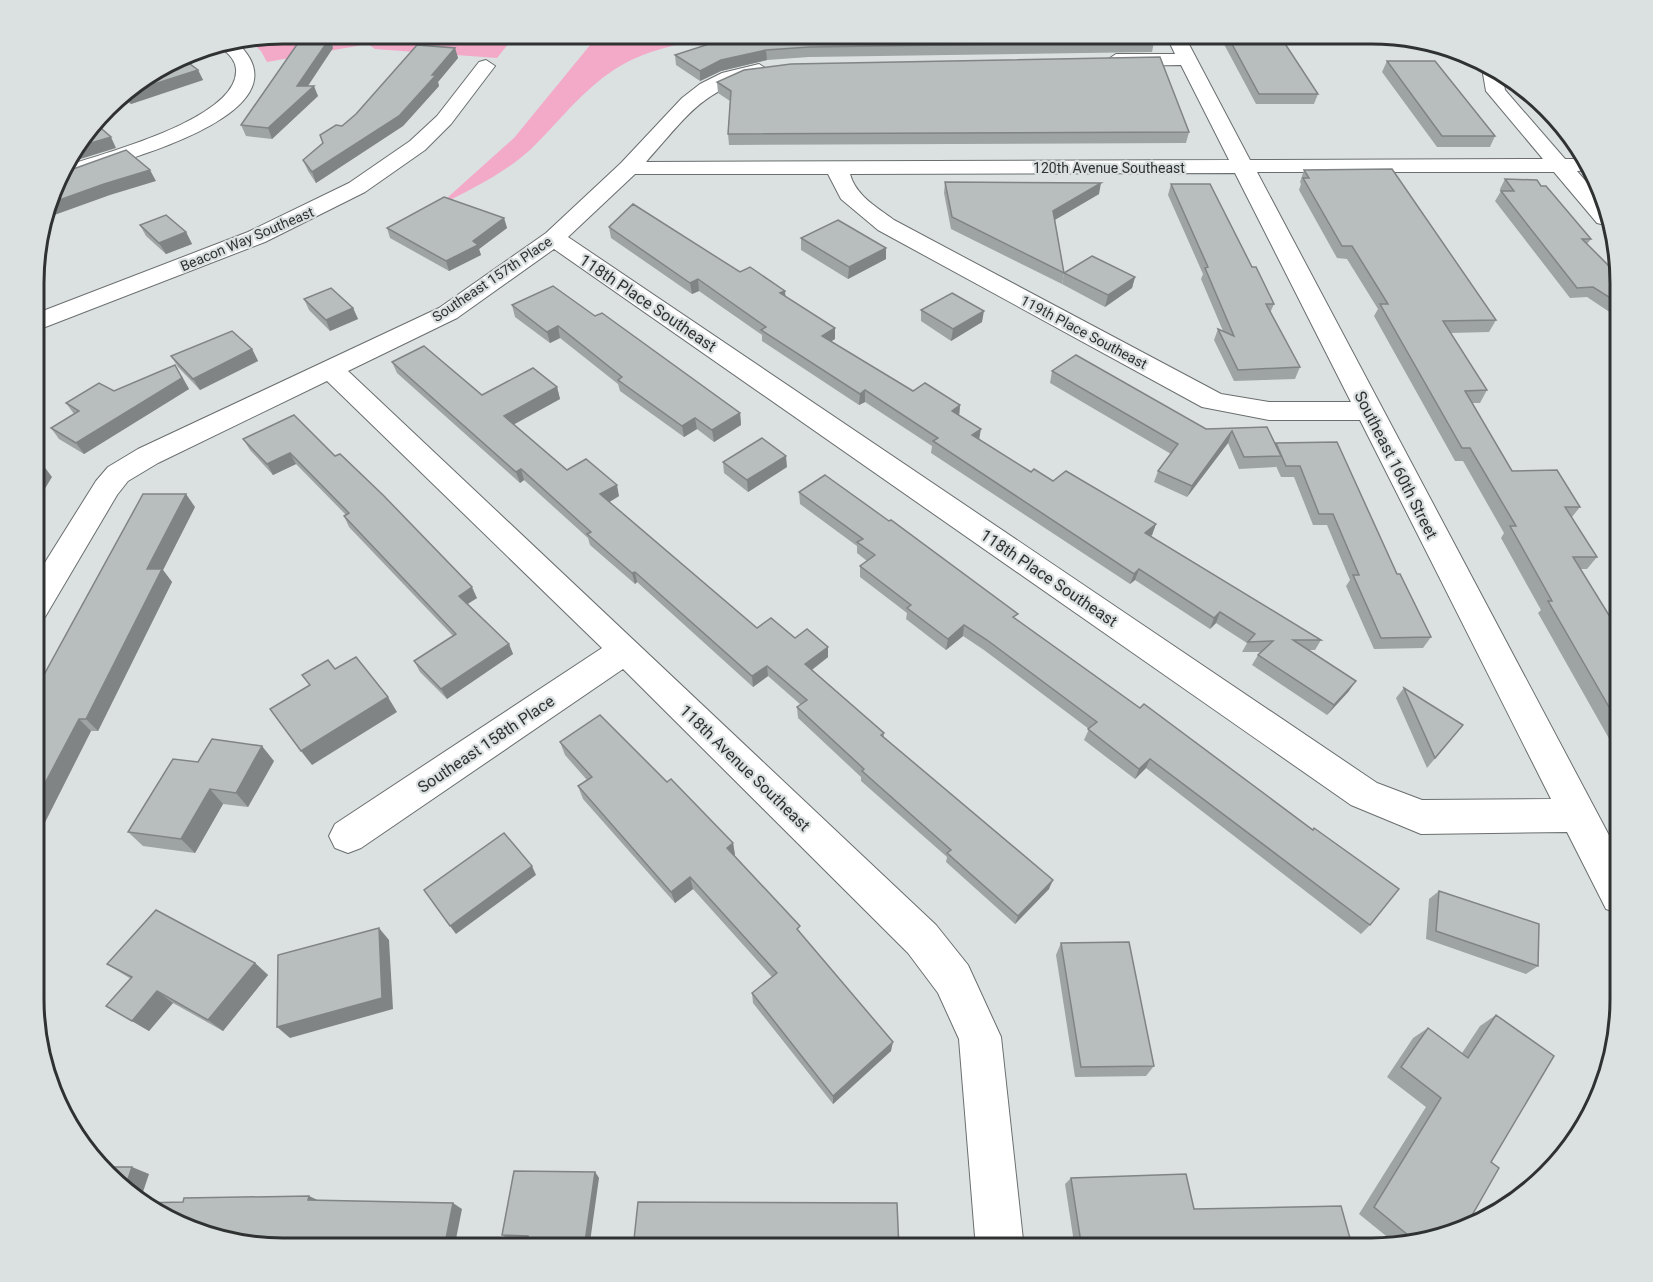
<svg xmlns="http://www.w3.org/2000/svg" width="1653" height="1282" viewBox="0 0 1653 1282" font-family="Roboto,sans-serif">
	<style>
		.green { fill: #f3a9c8 }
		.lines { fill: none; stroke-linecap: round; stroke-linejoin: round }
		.minor-casing { stroke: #6a6e6e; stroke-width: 2 }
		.minor { fill: #fff; fill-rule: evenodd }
		.wall { fill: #9ea3a3 }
		.shaded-wall { fill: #818484 }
		.building { fill: #b8bdbd; stroke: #818484; stroke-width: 1.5 }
		.labels { text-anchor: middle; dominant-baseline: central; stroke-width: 4.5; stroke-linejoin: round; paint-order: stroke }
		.far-street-label { font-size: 14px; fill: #303232; stroke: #dbe0e0 }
		.street-label { font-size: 16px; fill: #303232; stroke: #dbe0e0 }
		.rim { fill: none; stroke: #303232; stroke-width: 3 }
	</style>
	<rect width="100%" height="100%" fill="#dbe0e0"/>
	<g class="green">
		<path d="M283,33H517L497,58L375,49L368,44L267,62L261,51L248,39Z"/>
		<path d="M600,33H742C702,41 658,44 622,65C585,86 561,120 531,149C504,174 469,190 437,207L514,138Z"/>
	</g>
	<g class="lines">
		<defs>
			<g id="minor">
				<path d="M1165,33H1183L1250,160L1543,159L1486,91L1482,68L1485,64L1502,74L1505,90L1565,159H1584L1593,170L1577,171L1601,199L1605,225L1597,223L1554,172H1257L1620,856V914L1606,909L1567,832L1421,834L1351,805L554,249L457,318L348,371L936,925L968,965L1001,1037L1024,1249H976L959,1039L938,993L908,953L623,669L361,848L348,853L335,848L329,836L335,824L602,648L327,381L158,463L128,481L117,495L45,617L34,620V580L96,481L108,467L138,449L439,308L546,233L621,163L682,98L700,84L722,73L759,64L768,70L766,74C701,90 689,114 646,162L1229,160L1181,65L1116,66L1107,60L1116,54H1175ZM1235,173L1351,402H1269L1221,394L894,220C877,207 856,196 850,174ZM635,174H828L841,199L878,230L1202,407L1269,420H1360L1551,799L1422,800L1377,783L568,237Z"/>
				<path d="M235,41C306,103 163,148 120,162C102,168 78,181 59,181L63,167C101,154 240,119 236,69C235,57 225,52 218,44Z"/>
				<path d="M486,60L495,66L451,124L425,150L365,192L265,242L35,331V314L248,232L349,183L410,141L437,116L479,62Z"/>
			</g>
		</defs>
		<use href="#minor" class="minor-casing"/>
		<use href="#minor" class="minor"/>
	</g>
	<g class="wall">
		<path d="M1218,33H1278L1318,94L1314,104H1256Z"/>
		<path d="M744,36L1154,42L1152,52L809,57L767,60L721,71L700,81L676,65L675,55Z"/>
		<path d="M330,38L333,48L308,86L318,96L272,139L246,136L241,125Z"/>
		<path d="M455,48L458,58L438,82L439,86L403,126L316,183L308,171L303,160L342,126Z"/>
		<path d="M182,58L198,70L203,80L131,104L116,97L118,95Z"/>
		<path d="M1387,61L1495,136L1490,147H1437L1382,72Z"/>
		<path d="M717,82L1189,132L1186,143L729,145L728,134L730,101L718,93Z"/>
		<path d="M1304,170L1496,320L1489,332L1450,333L1487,390L1480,403H1472L1512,471L1580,507L1572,517L1597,557L1587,569H1580L1620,633V758L1538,613L1541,610L1501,538L1504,533L1463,461H1455L1374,316L1378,309L1347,259L1337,258L1299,190L1301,184L1300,182Z"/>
		<path d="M1505,179L1541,186L1591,239L1587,244L1620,282V319L1587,297L1570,298L1495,201L1501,191L1500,189Z"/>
		<path d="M945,182L1099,194L1055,220L1064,273L1062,284L951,229L944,193Z"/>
		<path d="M1171,184L1252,267L1274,304L1270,313L1300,367L1295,379L1234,381L1214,340L1218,329L1223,331L1201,279L1203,274L1168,195Z"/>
		<path d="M504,218L507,228L479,249L481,255L449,271L390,238L387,228Z"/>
		<path d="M140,225L186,232L192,244L166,254L146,236Z"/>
		<path d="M609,227L740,272L785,297L835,339L831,341L913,391L960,405L959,415L979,440L1031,472L1156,524L1152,535L1151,536L1321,640L1315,650H1309L1349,691L1327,715L1252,665L1258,655L1261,652H1242L1247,643L1216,623L1210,629L1135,580L1130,584L931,453L932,446L865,402L859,405L762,341V335L699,291L692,294L611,238Z"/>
		<path d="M801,238L886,248V259L848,279L801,250Z"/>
		<path d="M1064,273L1135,277L1132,288L1105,307L1062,284Z"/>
		<path d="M304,299L353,308L358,319L330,331L309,310Z"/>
		<path d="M512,305L595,316L740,413L741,425L714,442L697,429L684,437L620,391L618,384L560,338L550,343L515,317Z"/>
		<path d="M921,310L982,322L951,341L921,321Z"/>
		<path d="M252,349L258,361L200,390L178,367L171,356Z"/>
		<path d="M392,362L482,395L557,387L560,399L513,425L567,470L619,496L609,502L757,628L795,638L828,657L812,670L884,733V737L1049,889L1015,924L946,862L947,857L861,781V777L798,718L797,707L801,705L768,676L753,687L637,582L635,584L590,545L588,538L524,480L520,483L397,373Z"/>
		<path d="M1052,371L1206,429L1267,427L1275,444L1276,443L1337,442L1397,574L1431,637L1423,648L1374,649L1346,586L1350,580L1327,525H1313L1294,477H1281L1276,466V467L1239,469L1228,443L1187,497L1154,482L1158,471L1171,454L1050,383Z"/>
		<path d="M182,376L189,389L84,454L59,439L51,428L74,414L66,403Z"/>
		<path d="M294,415L477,598L467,604L509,644L513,654L447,699L420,672L414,661L453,636L349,527L344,516L346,515L296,464L273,475L250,450L243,439Z"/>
		<path d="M723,462L787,467L748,492L724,473Z"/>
		<path d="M799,492L1017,620L1370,925L1361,934L1146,768L1135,779L1084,740L1089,729L984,650L963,636L946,650L906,619L907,613L860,577V566L867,561L857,553V546L800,504Z"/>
		<path d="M195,507L163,570L172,582L98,731H91L34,844V693Z"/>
		<path d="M1404,688L1463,725L1427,768L1396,698Z"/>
		<path d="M560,742L667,782L733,843L735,855L734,856L801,934L891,1051L833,1104L753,1003L752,993L772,977L693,889L675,903L583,799L578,786L587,780L565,755Z"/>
		<path d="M274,761L248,807L223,804L195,853L143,846L128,832L198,762Z"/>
		<path d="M1439,891L1538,966L1526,974L1426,939L1429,899Z"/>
		<path d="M1061,943L1154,1066L1146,1076L1075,1077L1056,955Z"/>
		<path d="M255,963L268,975L223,1031L173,1003L149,1031L106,1006L131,979L107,964Z"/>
		<path d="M1496,1015L1491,1162L1463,1231L1396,1244L1359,1214L1426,1107L1387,1077L1413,1038L1428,1028L1462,1053L1480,1026Z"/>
		<path d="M595,1172L599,1178L527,1240L508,1239L502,1235Z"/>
		<path d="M1071,1178L1194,1209L1353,1249H1075L1065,1184Z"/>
	</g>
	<g class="shaded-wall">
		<path d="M330,38L333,48L301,96L297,86Z"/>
		<path d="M455,48L458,58L438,82L439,86L403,126L316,183L312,172L432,75Z"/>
		<path d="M766,50L767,60L721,71L700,81V71L721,60Z"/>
		<path d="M198,70L203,80L131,104L126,93Z"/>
		<path d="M314,86L318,96L272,139L268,128Z"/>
		<path d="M111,137L116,148L64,164L66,158L74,148Z"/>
		<path d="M150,170L156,181L110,195L46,218L51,203L104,184Z"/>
		<path d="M1101,183L1099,194L1051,222L1053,211Z"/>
		<path d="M504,218L507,228L479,249L481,255L449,271L446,261Z"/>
		<path d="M186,232L192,244L166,254L159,243Z"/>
		<path d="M886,248V259L848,279L849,267Z"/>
		<path d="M1135,277L1132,288L1105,307L1108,295Z"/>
		<path d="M698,279L699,291L692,294L690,283Z"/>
		<path d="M785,291L786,302L780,293Z"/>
		<path d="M353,308L358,319L330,331L326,320Z"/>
		<path d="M984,311L982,322L951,341L953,329Z"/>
		<path d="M558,326L560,338L550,343L547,332Z"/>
		<path d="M835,328V339L822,347V336Z"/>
		<path d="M252,349L258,361L200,390L193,379Z"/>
		<path d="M175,365L189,389L84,454L76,443Z"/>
		<path d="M557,387L560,399L507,428L504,416Z"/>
		<path d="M865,390V402L859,405L860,394Z"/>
		<path d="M960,405L959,417L952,411Z"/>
		<path d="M740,413L741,425L714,442L712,430Z"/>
		<path d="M695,418L697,429L684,437L682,426Z"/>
		<path d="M981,429L979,440L972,435Z"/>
		<path d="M1232,431L1228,443L1187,497L1192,486Z"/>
		<path d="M290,453L296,464L273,475L267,464Z"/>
		<path d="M786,456L787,467L748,492L747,480Z"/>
		<path d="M43,465L52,477L35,505V479Z"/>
		<path d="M521,469L524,480L520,483L516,472Z"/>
		<path d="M617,485L619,496L603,506L600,494Z"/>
		<path d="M186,494L195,507L163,570L172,582L98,731L86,719L147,569Z"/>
		<path d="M1156,524L1152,535L1142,544L1145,533Z"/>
		<path d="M1139,569L1135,580L1130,584L1134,574Z"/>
		<path d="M635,572L637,582L635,584L632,573Z"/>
		<path d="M472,587L477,598L463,607L459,596Z"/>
		<path d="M1220,612L1216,623L1210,629L1214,618Z"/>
		<path d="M964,625L963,636L946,650L948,639Z"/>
		<path d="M509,644L513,654L447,699L441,689Z"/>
		<path d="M828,647V657L805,675V664Z"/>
		<path d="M767,666L768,676L753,687L752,676Z"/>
		<path d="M1356,681L1349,691L1327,715L1334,705Z"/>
		<path d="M388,697L397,712L312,765L301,751Z"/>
		<path d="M79,719L91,731L34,844V804Z"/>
		<path d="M262,746L274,761L248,807L236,793Z"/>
		<path d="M1150,759L1146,768L1135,779L1139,769Z"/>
		<path d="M210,789L223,804L195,853L181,839Z"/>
		<path d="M733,843L735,855L729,861L727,848Z"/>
		<path d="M532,866L536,875L456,934L450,926Z"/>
		<path d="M690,877L693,889L675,903L671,892Z"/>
		<path d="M1053,880L1049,889L1015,924L1018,916Z"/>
		<path d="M379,928L389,940L393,1009L290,1038L277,1027Z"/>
		<path d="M255,963L268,975L223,1031L208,1020Z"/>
		<path d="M157,991L173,1003L149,1031L132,1021Z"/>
		<path d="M893,1042L891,1051L833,1104V1096Z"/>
		<path d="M132,1167L149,1174L140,1201L124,1191Z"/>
		<path d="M595,1172L599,1178L589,1249H584Z"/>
		<path d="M309,1196L322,1202L308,1200Z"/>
		<path d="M453,1203L462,1209L454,1249H444Z"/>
	</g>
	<g class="building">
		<path d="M305,33H323L330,38L297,86H314L268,128L241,125Z"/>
		<path d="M763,33H1150L1154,42L809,47L766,50L721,60L700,71L675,55L740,34L744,36Z"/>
		<path d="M1226,33H1278L1318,94H1259Z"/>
		<path d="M417,45L455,48L432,75H436L399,116L312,172L303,160L323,143L320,135L336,125L342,126L356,114Z"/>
		<path d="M1160,57L1189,132L728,134L731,91L717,82L744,70L791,64Z"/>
		<path d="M182,58L198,70L126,93L123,92Z"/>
		<path d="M1387,61H1435L1495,136H1442Z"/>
		<path d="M95,123L111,137L74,148Z"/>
		<path d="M126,150L150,170L104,184L51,203L62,170L76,168Z"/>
		<path d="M1392,169L1496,320L1443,321L1487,390L1465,391L1512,471L1557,470L1580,507H1565L1597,557H1573L1620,633V726L1548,601H1552L1510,526H1516L1470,448H1462L1380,304H1388L1352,246H1342L1303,178H1309L1304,170Z"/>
		<path d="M1505,179L1537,180L1541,186H1546L1591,239H1582L1618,275L1620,282V304L1593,287L1577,288L1501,191H1514Z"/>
		<path d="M945,182L1101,183L1053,211L1064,273L952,217Z"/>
		<path d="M1171,184H1210L1252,267H1256L1274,304H1266L1300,367L1238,370L1218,329L1234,336L1205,268L1208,267Z"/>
		<path d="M444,197L504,218L473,241L478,245L446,261L387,228Z"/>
		<path d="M633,204L740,272L750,267L785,291L780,293L835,328L822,336L913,391L925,383L960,405L952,411L981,429L972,435L1031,472L1034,469L1053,481L1066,471L1156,524L1145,533L1321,640H1293L1356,681L1334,705L1258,655L1273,641L1248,642L1255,634L1220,612L1214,618L1139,569L1134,574L933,441L938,438L865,390L860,394L761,330L766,327L698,279L690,283L609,227Z"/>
		<path d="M166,215L186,232L159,243L140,225Z"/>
		<path d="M838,220L886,248L849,267L801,238Z"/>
		<path d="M1092,256L1135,277L1108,295L1064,273Z"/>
		<path d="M553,286L595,316L602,313L740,413L712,430L695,418L682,426L618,380L622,377L558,326L547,332L512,305Z"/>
		<path d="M331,288L353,308L326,320L304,299Z"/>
		<path d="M952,293L984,311L953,329L921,310Z"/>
		<path d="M232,331L252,349L193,379L171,356Z"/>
		<path d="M424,346L482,395L533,368L557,387L504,416L567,470L586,459L617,485L600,494L757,628L771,618L795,638L807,629L828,647L805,664L884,733L881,735L1053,880L1018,916L947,853L951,850L862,771L864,769L797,707L807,700L767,666L752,676L635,572L632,573L587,534L591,532L521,469L516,472L392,362Z"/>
		<path d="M1076,355L1206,429L1267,427L1281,456L1244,457L1232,431L1192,486L1158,471L1178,444L1052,371Z"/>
		<path d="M175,365L182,378L76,443L51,428L79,411L66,403L99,383L114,391Z"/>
		<path d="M294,415L335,456L340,454L383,495L472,587L459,596L509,644L441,689L414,661L456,634L344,516L349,513L290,453L267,464L243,439Z"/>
		<path d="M762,438L786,456L747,480L723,462Z"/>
		<path d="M1337,442L1397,574H1400L1431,637L1381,638L1353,575H1359L1333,514H1319L1300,466H1286L1276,443Z"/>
		<path d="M35,465H43L35,479Z"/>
		<path d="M825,475L889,521L891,520L1018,614L1013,617L1140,708L1144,704L1313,830L1314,828L1399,889L1370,925L1150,759L1139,769L1088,729L1097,722L987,640L964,625L948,639L907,608L911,605L860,566L875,555L857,542L863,539L799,492Z"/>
		<path d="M143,494H186L147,569H162L86,719H79L34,804V693Z"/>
		<path d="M356,657L388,697L301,751L270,709L310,685L302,675L328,660L335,669Z"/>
		<path d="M1404,688L1463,725L1435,758L1406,693Z"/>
		<path d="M600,715L667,782L671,779L733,843L727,848L800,926L797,929L893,1042L833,1096L752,993L777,973L690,877L671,892L578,786L592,777L560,742Z"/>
		<path d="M212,739L262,746L236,793L210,789L181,839L128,832L173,759L198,762Z"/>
		<path d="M504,833L532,866L450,926L424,890Z"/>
		<path d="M1439,891L1539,924L1538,966L1436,931Z"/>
		<path d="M156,910L255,963L208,1020L157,991L132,1021L106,1006L132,977L107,964Z"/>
		<path d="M379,928L382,998L277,1027L278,955Z"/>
		<path d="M1129,942L1154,1066L1081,1067L1061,943Z"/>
		<path d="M1496,1015L1554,1056L1491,1162L1499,1168L1463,1231L1414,1240L1374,1207L1441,1098L1401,1067L1428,1028L1468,1058Z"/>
		<path d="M103,1167H132L124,1191L118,1187Z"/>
		<path d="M514,1171L595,1172L584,1249H525L528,1236L502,1235Z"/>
		<path d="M1186,1174L1194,1209L1341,1206L1353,1249H1082L1071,1178Z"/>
		<path d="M309,1196L308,1200L453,1203L444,1249L267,1248L187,1230L143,1203L183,1202L184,1198Z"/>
		<path d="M638,1202L897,1203L899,1249H633Z"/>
	</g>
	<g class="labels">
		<g class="far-street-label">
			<text x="1109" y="168">120th Avenue Southeast</text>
			<text transform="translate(247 239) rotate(-23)">Beacon Way Southeast</text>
			<text transform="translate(492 279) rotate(-34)">Southeast 157th Place</text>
			<text transform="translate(1084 332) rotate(28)">119th Place Southeast</text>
		</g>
		<g class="street-label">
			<text transform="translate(648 303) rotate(34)">118th Place Southeast</text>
			<text transform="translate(1396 465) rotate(63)">Southeast 160th Street</text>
			<text transform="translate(1049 578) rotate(34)">118th Place Southeast</text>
			<text transform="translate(486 744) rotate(-34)">Southeast 158th Place</text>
			<text transform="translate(745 768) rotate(44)">118th Avenue Southeast</text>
		</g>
	</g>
	<path d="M0 0H1653V1282H0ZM283 44H1371A239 239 0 0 1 1610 283V999A239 239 0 0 1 1371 1238H283A239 239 0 0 1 44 999V283A239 239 0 0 1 283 44Z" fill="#dbe0e0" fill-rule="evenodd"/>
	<path class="rim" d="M283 44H1371A239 239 0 0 1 1610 283V999A239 239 0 0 1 1371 1238H283A239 239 0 0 1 44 999V283A239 239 0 0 1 283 44Z"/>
</svg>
